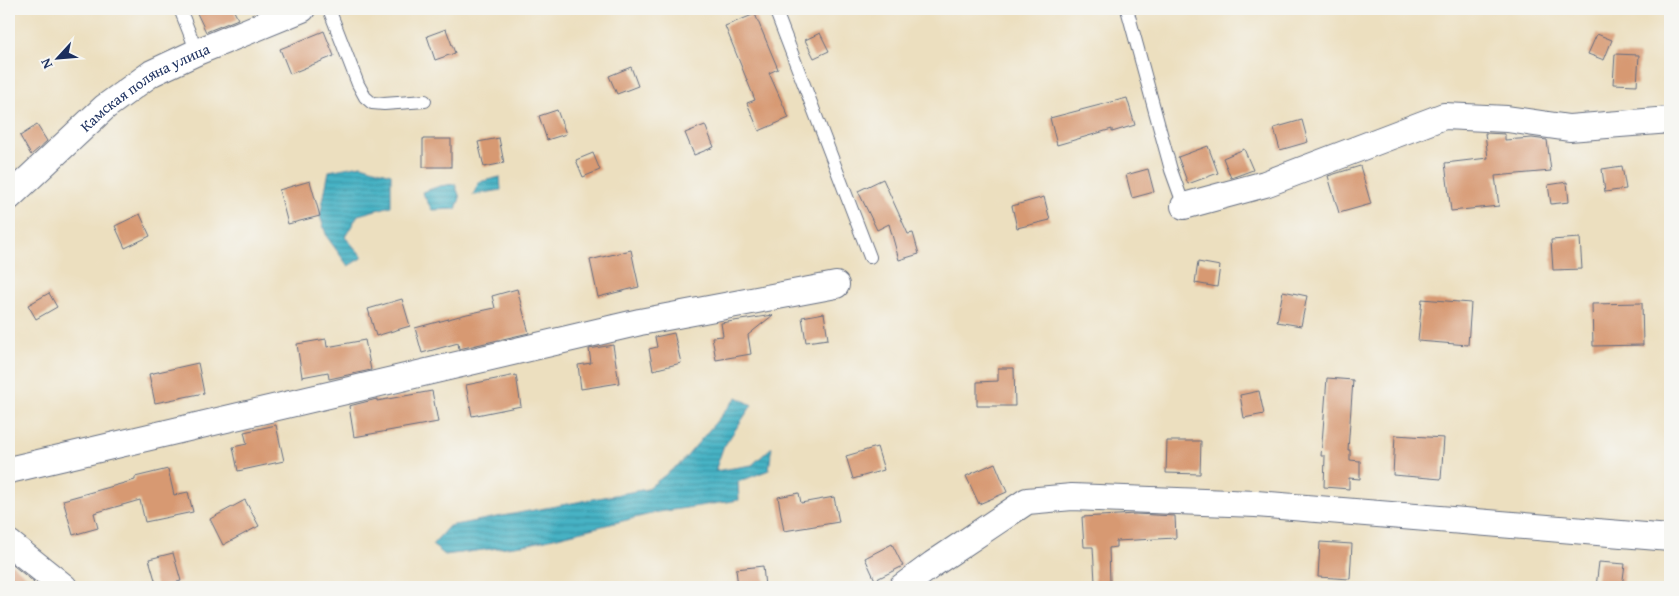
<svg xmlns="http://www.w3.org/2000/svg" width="1679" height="596" viewBox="0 0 1679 596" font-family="'Gentium Book Plus',serif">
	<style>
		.water { fill: url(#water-rules); stroke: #307091 }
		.building { fill: #d79972 }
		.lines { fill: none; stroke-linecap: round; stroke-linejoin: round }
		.service-casing { stroke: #646d80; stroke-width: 14 }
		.minor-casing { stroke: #646d80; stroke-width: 28 }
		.service { stroke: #fff; stroke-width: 12 }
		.minor { stroke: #fff; stroke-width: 26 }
		.labels { text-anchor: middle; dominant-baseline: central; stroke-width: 5; stroke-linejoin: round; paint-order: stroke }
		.street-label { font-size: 15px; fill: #1b2f5e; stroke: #f6f6f2 }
	</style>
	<defs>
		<pattern id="water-rules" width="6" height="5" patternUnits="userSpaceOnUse" patternTransform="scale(1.25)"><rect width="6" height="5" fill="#46b2c4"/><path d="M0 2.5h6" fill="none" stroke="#3a91a2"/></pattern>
	</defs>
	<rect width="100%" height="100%" fill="#f6f6f2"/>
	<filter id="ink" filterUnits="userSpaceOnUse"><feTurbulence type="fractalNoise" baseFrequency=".02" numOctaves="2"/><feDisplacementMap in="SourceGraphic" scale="10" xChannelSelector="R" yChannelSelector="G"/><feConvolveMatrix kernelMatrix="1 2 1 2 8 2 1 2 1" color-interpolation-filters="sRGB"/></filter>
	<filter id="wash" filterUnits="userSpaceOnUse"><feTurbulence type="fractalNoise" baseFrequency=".0096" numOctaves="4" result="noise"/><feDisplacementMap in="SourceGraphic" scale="20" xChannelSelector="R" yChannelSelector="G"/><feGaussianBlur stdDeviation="1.12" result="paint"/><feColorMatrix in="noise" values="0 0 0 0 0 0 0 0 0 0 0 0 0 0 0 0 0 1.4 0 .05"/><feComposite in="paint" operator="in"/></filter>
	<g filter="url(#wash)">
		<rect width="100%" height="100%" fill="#ecdfbf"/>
		<g class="water">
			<path d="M361,165L391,174V206L358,215L345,237L363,257L348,266L327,237L320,216L329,171Z"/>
			<path d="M500,177L501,190L473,195L479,182Z"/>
			<path d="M455,184L460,198L456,209L432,210L422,192L440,186Z"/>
			<path d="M737,397L752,405L723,448L715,471L752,465L772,447L769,470L738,482L739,500L659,512L529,544L445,555L432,545L449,526L647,489L682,462Z"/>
		</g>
		<g id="blocks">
			<g class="building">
				<path d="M195,9H233L238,19L206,32Z"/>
				<path d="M755,14L778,69L769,73L789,118L759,131L747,103L755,100L725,26Z"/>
				<path d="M446,29L455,53L435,60L427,36Z"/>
				<path d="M324,31L334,56L290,74L280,49Z"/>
				<path d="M820,33L829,51L814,58L805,40Z"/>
				<path d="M1597,34L1612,40L1604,60L1588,54Z"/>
				<path d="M1615,54L1639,55L1637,85L1613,84Z"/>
				<path d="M631,67L638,86L617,94L609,76Z"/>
				<path d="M1127,98L1135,125L1112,132V129L1057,145L1050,118Z"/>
				<path d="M557,110L566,134L547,140L539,116Z"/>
				<path d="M1302,120L1308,142L1280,150L1274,128Z"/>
				<path d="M37,125L47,141L31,155L20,136Z"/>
				<path d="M705,125L714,147L694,155L685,133Z"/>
				<path d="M1485,133L1505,134V140L1532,138L1547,140L1551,171L1495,176L1499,206L1451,211L1445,163L1488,158Z"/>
				<path d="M499,138L504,163L484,167L478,142Z"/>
				<rect x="423" y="139" width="28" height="28"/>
				<path d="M1208,146L1218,173L1188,184L1178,157Z"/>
				<path d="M1244,149L1253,170L1231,178L1223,158Z"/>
				<path d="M593,153L600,170L583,177L576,160Z"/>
				<path d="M1360,166L1371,204L1339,213L1328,176Z"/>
				<path d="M1622,166L1626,189L1605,192L1602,169Z"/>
				<path d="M1148,169L1154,192L1132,198L1126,175Z"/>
				<path d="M883,179L908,234L913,233L919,254L899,260L889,224L877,230L858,191Z"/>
				<path d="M310,181L320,216L288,224L279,190Z"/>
				<path d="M1567,182L1569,202L1551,204L1548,185Z"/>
				<path d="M1044,197L1050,220L1017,228L1012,206Z"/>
				<path d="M140,214L150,236L125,248L115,226Z"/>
				<path d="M1580,238L1582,269L1553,270L1551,240Z"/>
				<path d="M631,250L639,287L598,297L590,260Z"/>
				<path d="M1198,262L1220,266L1217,287L1195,283Z"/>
				<path d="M517,289L529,333L459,349L458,343L422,353L415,328L467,314L495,308L492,296Z"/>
				<path d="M1283,291L1307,296L1301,326L1277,322Z"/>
				<path d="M49,293L57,307L36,319L28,305Z"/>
				<path d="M402,299L410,326L376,336L368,309Z"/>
				<path d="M1422,299L1471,303L1468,345L1418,341Z"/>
				<path d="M1642,303L1643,345L1593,346L1592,304Z"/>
				<path d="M824,313L828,339L806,342L802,317Z"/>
				<path d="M773,315L748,335L751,354L716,360L712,337L723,336L721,323Z"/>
				<path d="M674,333L681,363L653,370L649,349L657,347L655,337Z"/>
				<path d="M326,339L327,347L365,340L371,370L329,379L328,372L302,377L297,344Z"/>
				<path d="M613,345L619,383L581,389L578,365L591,363L589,349Z"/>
				<path d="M198,363L204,393L155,403L149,374Z"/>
				<path d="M998,368H1014L1015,406H977V382L998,381Z"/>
				<path d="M516,375L521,406L472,416L466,385Z"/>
				<path d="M1327,378L1353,380L1348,450H1350V460L1360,461V479L1349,478V489L1324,487L1325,456H1321Z"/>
				<path d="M432,391L438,422L354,437L349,406L377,399V401Z"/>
				<path d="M1259,391L1264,414L1244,418L1240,395Z"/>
				<path d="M276,425L284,461L238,471L233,447L247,444L244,432Z"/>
				<path d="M1395,435L1444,438L1441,479L1393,475Z"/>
				<path d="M1167,441H1201L1200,474L1166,473Z"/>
				<path d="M877,447L884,470L853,479L846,456Z"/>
				<path d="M995,463L1007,492L979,504L966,476Z"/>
				<path d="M168,469L174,495L188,492L193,512L145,522L140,500L94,513L98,528L73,535L63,500L135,480V477Z"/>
				<path d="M799,493L801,503L834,497L839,522L784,531L778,497Z"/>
				<path d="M245,500L259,526L223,545L210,519Z"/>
				<path d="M1135,514L1175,516L1176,538L1116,541V547L1109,548L1110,582H1095L1093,547H1084L1082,517Z"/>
				<path d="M1320,542L1352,544L1350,579L1318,577Z"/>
				<path d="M892,544L903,566L875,580L865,558Z"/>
				<path d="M173,553L181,581L157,587L149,559Z"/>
				<path d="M9,562L34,582L30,587H9Z"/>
				<path d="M1599,562L1625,564L1622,587H1596Z"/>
				<path d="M763,566L765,587H738L736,569Z"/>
			</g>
		</g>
	</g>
	<g filter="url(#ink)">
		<use href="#blocks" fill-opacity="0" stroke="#646d80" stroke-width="1"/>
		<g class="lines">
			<defs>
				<g id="service">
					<path d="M180,9L197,52"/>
					<path d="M329,9L358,84L365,97L372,103L384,104L425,101"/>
					<path d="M775,9L870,257"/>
					<path d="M1127,9L1171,170L1184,206"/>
				</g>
				<g id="minor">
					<path id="s1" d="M9,197L105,107L152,73L197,52L302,9"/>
					<path d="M1184,206L1265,184L1444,116L1507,119L1569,128L1670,120"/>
					<path d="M9,470L640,322L836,285"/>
					<path d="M9,543L64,587"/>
					<path d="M902,587L933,564L1027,501L1072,497L1256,504L1670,538"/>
				</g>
			</defs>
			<use href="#service" class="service-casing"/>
			<use href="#minor" class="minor-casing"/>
			<use href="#service" class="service"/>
			<use href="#minor" class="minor"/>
		</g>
	</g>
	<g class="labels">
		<g class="street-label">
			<text stroke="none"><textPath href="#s1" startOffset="176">Камская поляна улица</textPath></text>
		</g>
	</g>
	<rect width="1679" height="596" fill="none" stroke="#f6f6f2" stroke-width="30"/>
	<g transform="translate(58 58) rotate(244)" stroke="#f6f6f2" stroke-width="4" paint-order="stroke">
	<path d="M0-4L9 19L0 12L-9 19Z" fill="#1b2f5e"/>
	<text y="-8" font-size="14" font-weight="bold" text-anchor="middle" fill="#1b2f5e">N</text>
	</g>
</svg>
